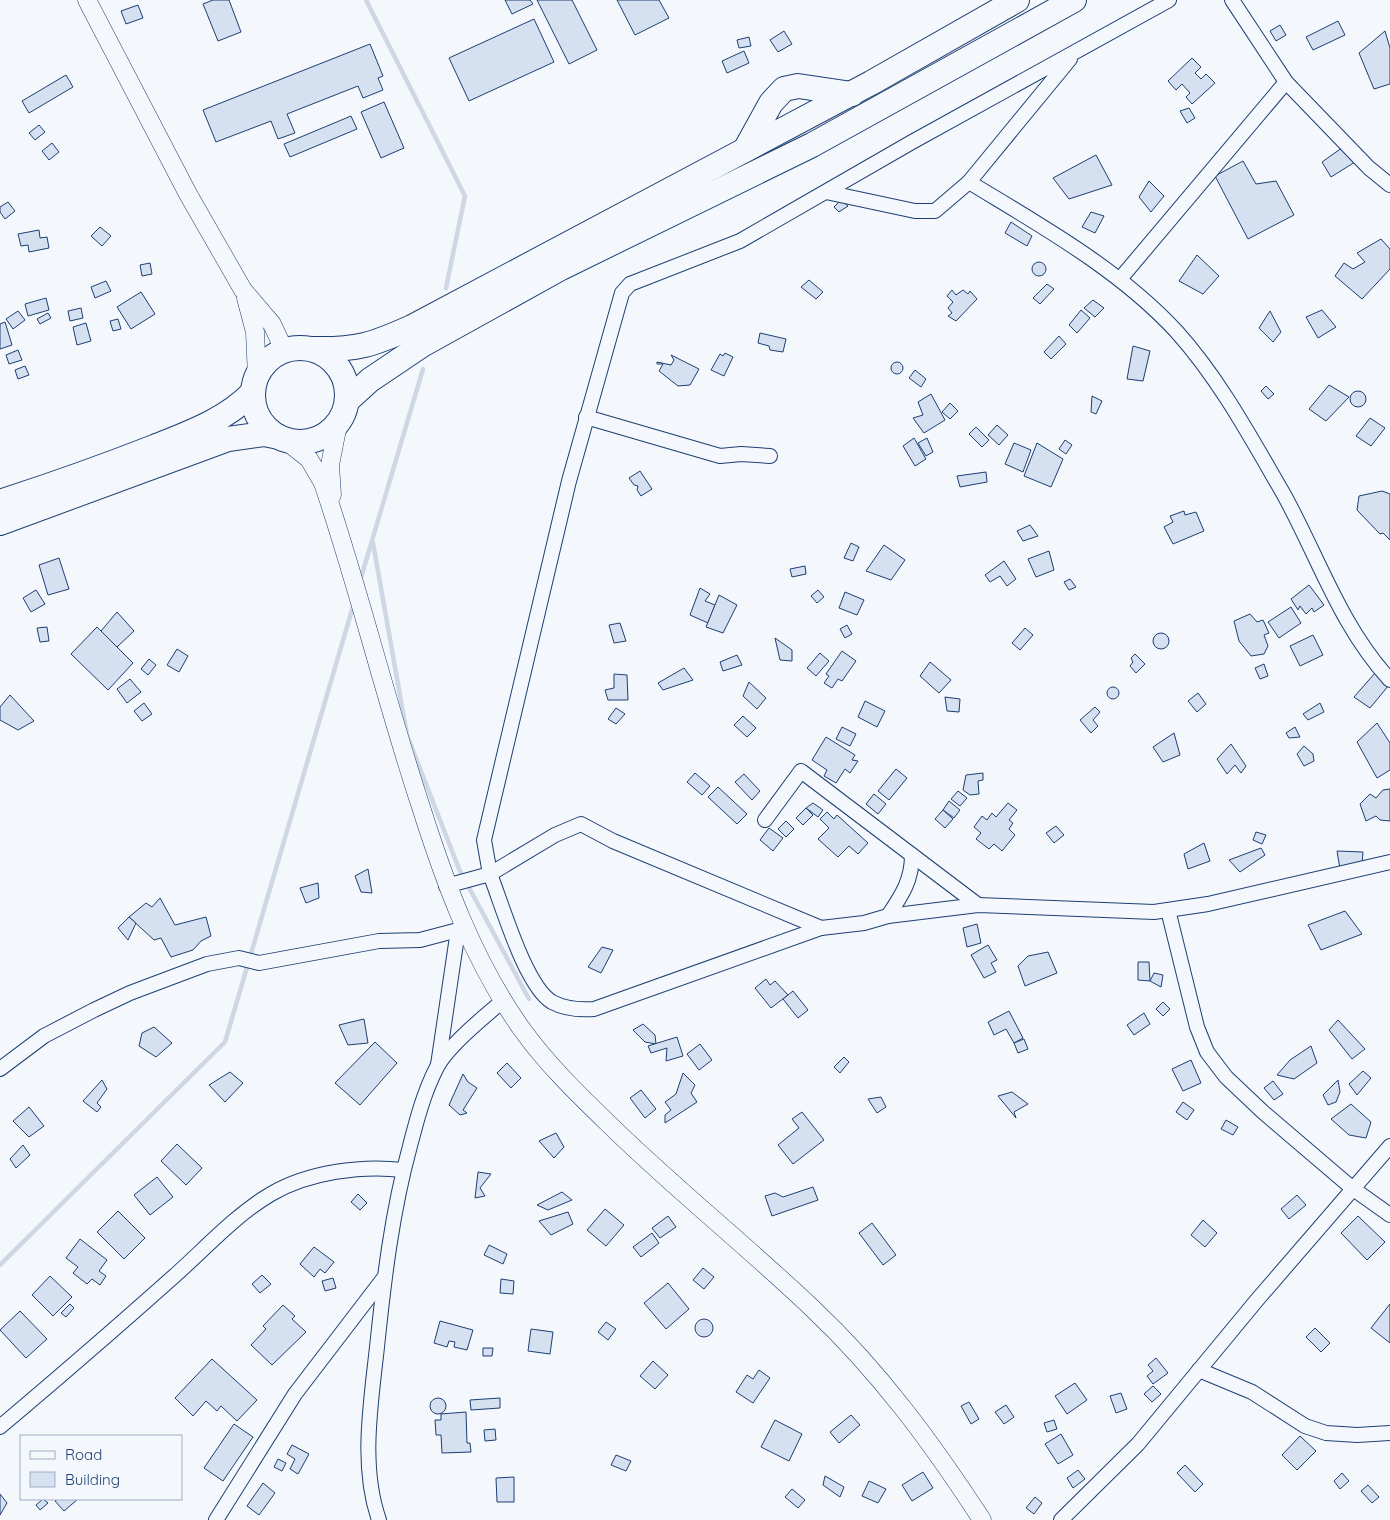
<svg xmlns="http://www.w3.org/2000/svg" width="1390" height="1520" viewBox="0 0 1390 1520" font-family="Quicksand,sans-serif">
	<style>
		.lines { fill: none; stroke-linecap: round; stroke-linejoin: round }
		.stream { stroke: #cfd7e4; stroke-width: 4.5 }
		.building { fill: #d5e0f0; stroke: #1d3f73 }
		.minor-casing { stroke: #1d3f73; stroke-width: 16 }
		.tertiary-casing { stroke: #1d3f73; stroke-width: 19 }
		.trunk-casing { stroke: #1d3f73; stroke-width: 26 }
		.minor { stroke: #f4f7fb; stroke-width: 14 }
		.tertiary { stroke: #f4f7fb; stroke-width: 18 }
		.trunk { stroke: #f4f7fb; stroke-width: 24 }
	</style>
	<rect width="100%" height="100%" fill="#f4f7fb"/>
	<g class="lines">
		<g class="stream">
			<path d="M366,0L465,196L446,288"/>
			<path d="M373,543L407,735L459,869L529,999"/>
			<path d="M360,581L423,369"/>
			<path d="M0,1265L225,1042L354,603"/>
		</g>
	</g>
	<g class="building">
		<path d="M213,0H229L241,32L218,41L203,4Z"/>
		<path d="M505,0H530L533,4L512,14Z"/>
		<path d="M537,0H572L597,50L569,64Z"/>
		<path d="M617,0H659L669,18L635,35Z"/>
		<path d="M138,5L143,18L126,24L121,11Z"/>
		<path d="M534,19L554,62L469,101L449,58Z"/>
		<path d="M1338,21L1345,35L1313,50L1306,37Z"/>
		<path d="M1280,25L1286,35L1276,41L1270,31Z"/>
		<path d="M784,31L792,44L778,52L770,40Z"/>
		<path d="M1385,31L1390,48V84L1374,89L1359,53Z"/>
		<path d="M749,37L751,46L739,48L737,40Z"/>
		<path d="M370,44L383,76L378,78L383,90L363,98L358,86L287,114L295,133L278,139L271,121L216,142L203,110Z"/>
		<path d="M744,51L749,63L727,73L722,61Z"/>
		<path d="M1192,58L1201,67L1195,73L1201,79L1206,74L1215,83L1192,104L1186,97L1190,93L1182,84L1176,90L1168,81Z"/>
		<path d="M66,75L73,87L29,113L22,101Z"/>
		<path d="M384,102L404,148L381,158L361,112Z"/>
		<path d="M1189,108L1195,118L1187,123L1180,111Z"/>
		<path d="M351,116L357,129L290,157L284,144Z"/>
		<path d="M39,125L45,132L35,140L29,133Z"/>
		<path d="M52,143L59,152L49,160L42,151Z"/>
		<path d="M1346,145L1355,162L1331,177L1322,162Z"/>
		<path d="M1096,155L1112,185L1069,199L1053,178Z"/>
		<path d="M1243,161L1256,184L1276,181L1294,215L1248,239L1215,176Z"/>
		<path d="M1149,181L1164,196L1151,212L1139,197Z"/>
		<path d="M841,200L848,206L839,212L834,207Z"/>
		<path d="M8,202L15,211L5,219L0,212V207Z"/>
		<path d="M1091,212L1104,216L1095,233L1082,227Z"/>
		<path d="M1011,222L1032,236L1027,246L1005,233Z"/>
		<path d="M100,227L111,236L102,246L91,236Z"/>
		<path d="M39,230L40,238L47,237L49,248L29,252L28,245L21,246L18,234Z"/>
		<path d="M1381,239L1390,249V269L1362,299L1335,276L1344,263L1353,269L1365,262L1357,253Z"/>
		<path d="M1197,255L1219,276L1203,294L1179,281Z"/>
		<circle cx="1039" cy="269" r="7"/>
		<path d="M150,263L152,274L142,276L140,265Z"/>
		<path d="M809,280L823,292L816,299L801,287Z"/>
		<path d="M106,281L111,291L95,298L91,287Z"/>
		<path d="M1047,284L1054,289L1040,304L1033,298Z"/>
		<path d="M952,290L956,295L963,290L968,294L970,291L977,299L956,321L948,316L952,313L948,308L953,302L947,296Z"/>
		<path d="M141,292L155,314L131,329L117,307Z"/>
		<path d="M46,298L49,310L28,316L25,304Z"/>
		<path d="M1093,300L1104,308L1095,317L1084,308Z"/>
		<path d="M81,308L83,318L70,321L68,311Z"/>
		<path d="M1081,310L1090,318L1077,333L1069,325Z"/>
		<path d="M1322,310L1336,327L1318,338L1306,317Z"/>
		<path d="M18,311L25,320L13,329L6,319Z"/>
		<path d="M1270,311L1281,332L1273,342L1259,328Z"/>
		<path d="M48,313L51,318L40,324L37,319Z"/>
		<path d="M118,319L121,329L113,331L110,321Z"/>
		<path d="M5,322L12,345L0,349V324Z"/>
		<path d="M86,323L91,341L77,345L73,327Z"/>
		<path d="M760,333L786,339L783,352L770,350L769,346L758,343Z"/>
		<path d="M1059,336L1066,344L1051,359L1044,352Z"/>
		<path d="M1133,346L1150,351L1143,381L1127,379Z"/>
		<path d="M18,350L22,360L9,364L6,355Z"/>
		<path d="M725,353L733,357L724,376L711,370L720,354L723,356Z"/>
		<path d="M671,355L699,369L690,385L678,386L659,371L663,364H657V362L671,365L674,360Z"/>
		<circle cx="897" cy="368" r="6"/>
		<path d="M25,366L29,375L18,379L15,370Z"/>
		<path d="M915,370L926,379L921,387L909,378Z"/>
		<path d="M1329,385L1349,397L1326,421L1309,409Z"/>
		<path d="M1266,386L1274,394L1268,399L1261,391Z"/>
		<circle cx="1358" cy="399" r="8"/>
		<path d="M931,394L945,420L924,433L913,418L923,415L918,402Z"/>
		<path d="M1092,396L1102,401L1096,414L1091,412Z"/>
		<path d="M950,403L958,411L950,419L942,412Z"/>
		<path d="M1370,418L1385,428L1371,446L1356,436Z"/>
		<path d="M997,425L1008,435L999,445L988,435Z"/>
		<path d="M976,427L989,440L982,447L969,434Z"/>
		<path d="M914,438L926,459L915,466L903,446Z"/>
		<path d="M927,438L933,452L926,456L918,443Z"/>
		<path d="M1065,440L1072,445L1066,454L1059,449Z"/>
		<path d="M1014,443L1031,450L1023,472L1005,464Z"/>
		<path d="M1037,443L1063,459L1051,487L1024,476Z"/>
		<path d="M640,471L652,489L641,496L637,490L638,486L634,485L629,478Z"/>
		<path d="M986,472L987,482L960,487L957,476Z"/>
		<path d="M1382,491L1390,494V540L1383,533L1380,534L1357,510L1359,496Z"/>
		<path d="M1184,511L1185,515L1196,512L1204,531L1173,544L1164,527L1173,522L1170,516Z"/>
		<path d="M1030,525L1038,536L1023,541L1017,531Z"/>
		<path d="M851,543L859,547L853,561L844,558Z"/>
		<path d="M884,545L905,560L891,580L866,571Z"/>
		<path d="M1049,551L1054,570L1036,577L1028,559Z"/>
		<path d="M59,558L69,589L48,595L39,565Z"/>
		<path d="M1004,561L1016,579L1007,586L1000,576L990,582L985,575Z"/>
		<path d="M805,566L806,574L792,577L790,569Z"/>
		<path d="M1070,579L1076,587L1069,590L1064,582Z"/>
		<path d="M1309,585L1324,605L1314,612L1312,608L1306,614L1300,606L1298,610L1291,599Z"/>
		<path d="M700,588L710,594L705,601L715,605L708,623L690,615Z"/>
		<path d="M36,590L45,604L31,612L23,598Z"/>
		<path d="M818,590L824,597L817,603L811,596Z"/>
		<path d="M845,592L864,600L857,615L839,608Z"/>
		<path d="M719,595L737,605L723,633L706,627Z"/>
		<path d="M1291,607L1301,623L1279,638L1268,622Z"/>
		<path d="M117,612L134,631L117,647L101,631Z"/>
		<path d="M1250,614L1257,622L1263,620L1269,633L1264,635L1268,646L1264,654L1251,656L1239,641L1234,621Z"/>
		<path d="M620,623L626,641L614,643L609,625Z"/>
		<path d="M847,625L852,634L845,638L840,629Z"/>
		<path d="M47,627L49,641L40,642L37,628Z"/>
		<path d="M97,627L133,663L108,690L71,654Z"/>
		<path d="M1025,628L1033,635L1020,650L1012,643Z"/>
		<circle cx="1161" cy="641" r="8"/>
		<path d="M1313,635L1323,655L1300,666L1290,646Z"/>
		<path d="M775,638L792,650V661L780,660Z"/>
		<path d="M177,649L188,656L179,672L167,665Z"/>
		<path d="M842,651L856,661L842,681L838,679L832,688L824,683L829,676L826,674Z"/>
		<path d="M820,653L829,661L816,676L807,668Z"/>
		<path d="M1135,654L1145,664L1136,673L1130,666L1133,662L1131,658Z"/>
		<path d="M737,655L742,665L723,671L720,662Z"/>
		<path d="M149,659L156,665L148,675L141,669Z"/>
		<path d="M930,662L951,680L939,693L920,676Z"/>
		<path d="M1264,664L1268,676L1260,679L1255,668Z"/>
		<path d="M684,668L693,680L663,690L658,683Z"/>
		<path d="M1375,673L1389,685L1370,708L1354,697Z"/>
		<path d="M614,674L627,675L628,700H608L605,690L614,688Z"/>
		<path d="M130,679L141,692L127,703L117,689Z"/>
		<path d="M749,682L766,698L757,709L743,696Z"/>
		<circle cx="1113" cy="693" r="6"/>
		<path d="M1198,693L1206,704L1197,712L1188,701Z"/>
		<path d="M10,695L34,721L18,730L0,720V707Z"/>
		<path d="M945,697L960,699L959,712L947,711Z"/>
		<path d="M865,701L885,711L877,727L858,717Z"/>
		<path d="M144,703L152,714L142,721L134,711Z"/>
		<path d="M1320,703L1324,712L1308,720L1303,714Z"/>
		<path d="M1095,707L1100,712L1093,720L1098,726L1091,733L1080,720Z"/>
		<path d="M616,708L625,714L616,724L608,719Z"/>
		<path d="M743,716L756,728L747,737L734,725Z"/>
		<path d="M1377,723L1390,743V770L1377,778L1357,742Z"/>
		<path d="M842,727L856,734L850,746L836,739Z"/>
		<path d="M1295,727L1300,737L1289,738L1286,733Z"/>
		<path d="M1174,733L1180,755L1163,762L1153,747Z"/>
		<path d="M826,737L855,755L852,760L858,761L850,773L845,769L836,783L824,776L827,770L812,760Z"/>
		<path d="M1231,744L1246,766L1241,773L1235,765L1227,774L1217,759Z"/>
		<path d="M1304,746L1313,754L1314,761L1304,766L1297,754Z"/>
		<path d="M896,769L907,778L889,800L878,791Z"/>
		<path d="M695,773L710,786L702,795L687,782Z"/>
		<path d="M983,773V780L978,781L979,794L970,795L963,790L966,775Z"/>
		<path d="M744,774L760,791L752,800L735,782Z"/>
		<path d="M718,787L747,814L737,824L708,797Z"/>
		<path d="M1390,789V821L1380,820L1376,816L1366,821L1360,804L1370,794L1376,798L1383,790Z"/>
		<path d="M958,791L967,798L960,806L951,799Z"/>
		<path d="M874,794L886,804L878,814L866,804Z"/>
		<path d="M949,801L960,810L954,818L943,810Z"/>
		<path d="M813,803L823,810L818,817L806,808Z"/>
		<path d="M1008,803L1017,810L1009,820L1013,823L1009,829L1015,835L1002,851L994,844L989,849L976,839L981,833L974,827L982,816L987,820L992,813L996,817Z"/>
		<path d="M806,808L813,815L803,825L796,818Z"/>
		<path d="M943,810L953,819L945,828L935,819Z"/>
		<path d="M827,812L834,819L837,815L868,843L858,854L849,846L838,857L818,839L829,828L820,819Z"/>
		<path d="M786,821L794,829L786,837L778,829Z"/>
		<path d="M1056,826L1064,835L1054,843L1046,833Z"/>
		<path d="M769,828L783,838L773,851L760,840Z"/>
		<path d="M1256,832L1266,835L1262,844L1253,840Z"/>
		<path d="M1204,843L1210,861L1188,869L1184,854Z"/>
		<path d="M1261,848L1265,855L1240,872L1229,860Z"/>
		<path d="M1337,851L1363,852L1362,864L1340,869Z"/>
		<path d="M368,869L372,893L361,892L355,876Z"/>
		<path d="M318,883L319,898L306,903L300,888Z"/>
		<path d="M160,898L175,925L206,917L211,936L201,941L193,950L171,957L161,938L154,940L129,917L146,903L152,907Z"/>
		<path d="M1345,911L1362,934L1321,950L1308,925Z"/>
		<path d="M129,917L136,923L128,940L118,928Z"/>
		<path d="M977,924L981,943L967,947L963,928Z"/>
		<path d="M988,945L997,960L991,963L996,972L984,978L971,955Z"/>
		<path d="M602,947L613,950L601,973L588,967Z"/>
		<path d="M1048,952L1057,973L1025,986L1018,966L1028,956Z"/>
		<path d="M1138,962H1149L1150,981L1138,980Z"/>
		<path d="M1154,973L1163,975L1161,987L1150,981Z"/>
		<path d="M766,979L770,985L775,981L788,995L771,1008L755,988Z"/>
		<path d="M793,991L808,1010L798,1018L783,999Z"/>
		<path d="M1163,1002L1170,1009L1163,1016L1156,1009Z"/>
		<path d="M1009,1011L1023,1038L1014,1043L1006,1029L994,1035L988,1022Z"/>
		<path d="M1144,1013L1150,1024L1134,1035L1127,1025Z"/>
		<path d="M364,1019L368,1043L348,1045L339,1025Z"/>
		<path d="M1338,1020L1365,1049L1352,1059L1329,1030Z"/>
		<path d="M643,1024L655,1035L656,1044L645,1042L633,1030Z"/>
		<path d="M154,1027L172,1043L156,1057L139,1046L142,1033Z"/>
		<path d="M677,1037L683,1056L666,1061L667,1048L651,1053L648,1046Z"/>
		<path d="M1024,1039L1028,1049L1018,1053L1014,1043Z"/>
		<path d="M375,1042L397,1063L360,1105L335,1083Z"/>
		<path d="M700,1044L712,1060L699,1070L687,1054Z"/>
		<path d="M1311,1046L1317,1063L1294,1079L1277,1075L1290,1060Z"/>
		<path d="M844,1057L849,1062L840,1073L834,1067Z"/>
		<path d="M1191,1060L1201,1083L1183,1091L1172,1069Z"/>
		<path d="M507,1063L521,1078L511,1088L497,1073Z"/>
		<path d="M1363,1071L1371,1078L1357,1095L1349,1084Z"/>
		<path d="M230,1072L243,1083L225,1102L209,1085Z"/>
		<path d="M683,1073L695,1085L691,1093L697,1102L665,1123V1115L671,1110L665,1102L676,1094Z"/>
		<path d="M463,1074L468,1082L477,1088L463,1110L467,1113L460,1115L449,1105Z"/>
		<path d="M102,1080L107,1089L97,1103L101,1107L97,1112L83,1101Z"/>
		<path d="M1338,1080L1340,1092L1336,1102L1328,1105L1323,1095Z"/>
		<path d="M1273,1081L1283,1094L1274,1100L1264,1088Z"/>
		<path d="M641,1090L656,1109L645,1118L630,1098Z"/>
		<path d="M1012,1092L1028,1104L1014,1112L1016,1118L998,1096Z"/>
		<path d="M881,1097L886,1107L877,1113L868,1099Z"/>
		<path d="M1183,1102L1194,1110L1187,1120L1176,1112Z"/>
		<path d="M1351,1104L1371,1122L1366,1138L1349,1135L1331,1119Z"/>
		<path d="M29,1107L44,1126L29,1137L13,1121Z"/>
		<path d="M802,1112L824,1140L793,1164L778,1145L799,1128L792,1119Z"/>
		<path d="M1226,1120L1238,1127L1233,1135L1221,1129Z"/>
		<path d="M556,1133L564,1147L554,1158L539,1141Z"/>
		<path d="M177,1144L202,1168L186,1185L161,1161Z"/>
		<path d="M23,1145L30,1155L16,1168L10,1159Z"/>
		<path d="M478,1172L491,1174L480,1188L485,1196L475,1198Z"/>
		<path d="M157,1177L173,1197L150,1215L134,1195Z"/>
		<path d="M813,1187L818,1200L772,1216L765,1196L775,1193L783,1197Z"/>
		<path d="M562,1192L572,1200L548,1210L537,1205Z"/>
		<path d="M358,1194L367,1203L360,1210L351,1202Z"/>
		<path d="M1297,1195L1306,1205L1289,1219L1281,1209Z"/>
		<path d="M605,1209L624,1225L606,1246L587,1230Z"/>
		<path d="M118,1211L145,1238L124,1259L97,1232Z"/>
		<path d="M568,1212L573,1224L551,1235L539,1221Z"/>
		<path d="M668,1216L676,1227L660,1238L652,1228Z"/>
		<path d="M1358,1216L1385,1242L1367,1260L1341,1233Z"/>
		<path d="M1203,1220L1217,1233L1205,1247L1191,1235Z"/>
		<path d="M872,1223L896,1255L883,1265L859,1233Z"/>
		<path d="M652,1233L659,1243L641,1257L633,1247Z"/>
		<path d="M80,1239L107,1260L99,1271L106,1276L100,1285L92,1279L87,1284L73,1273L78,1267L66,1258Z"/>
		<path d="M489,1245L507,1254L503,1264L484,1255Z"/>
		<path d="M314,1247L334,1262L325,1273L320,1269L314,1277L300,1264Z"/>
		<path d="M703,1268L714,1277L704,1289L693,1280Z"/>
		<path d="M262,1275L271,1284L260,1293L252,1284Z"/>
		<path d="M50,1276L72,1297L53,1316L32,1295Z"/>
		<path d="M333,1278L336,1288L325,1291L322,1281Z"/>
		<path d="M501,1279L514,1281L513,1294L500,1293Z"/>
		<path d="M668,1283L689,1309L666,1329L644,1303Z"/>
		<path d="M70,1304L74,1308L66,1317L61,1313Z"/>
		<path d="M1390,1304V1343L1371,1328Z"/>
		<path d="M283,1305L295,1316L292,1319L306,1332L272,1365L251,1345L266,1329L263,1326Z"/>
		<path d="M20,1311L47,1339L26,1358L0,1330Z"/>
		<circle cx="704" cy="1328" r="9"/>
		<path d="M440,1321L473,1330L467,1350L454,1347L455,1342L449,1341L447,1347L434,1343Z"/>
		<path d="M606,1322L616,1329L608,1340L598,1332Z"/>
		<path d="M1315,1328L1330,1343L1321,1352L1306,1337Z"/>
		<path d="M531,1329L553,1332L550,1354L528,1351Z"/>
		<path d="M483,1348H493L492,1356H483Z"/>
		<path d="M1156,1358L1168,1373L1153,1384L1147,1376L1153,1371L1148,1365Z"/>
		<path d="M212,1359L257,1400L237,1421L221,1406L217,1411L206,1401L193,1416L175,1398Z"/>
		<path d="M653,1361L668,1375L655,1389L640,1376Z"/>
		<path d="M759,1370L770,1378L753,1403L736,1392L747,1375L753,1379Z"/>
		<path d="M1075,1383L1087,1400L1067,1414L1055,1396Z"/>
		<path d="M1153,1386L1161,1394L1152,1402L1144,1394Z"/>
		<path d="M1121,1393L1127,1409L1116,1413L1110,1396Z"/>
		<path d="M500,1398V1408L471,1410L470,1400Z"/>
		<circle cx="438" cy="1406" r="8"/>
		<path d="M969,1402L979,1419L971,1424L961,1406Z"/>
		<path d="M1006,1405L1014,1417L1004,1424L995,1412Z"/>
		<path d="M466,1412L467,1443H470L471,1452L442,1453L441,1435H436L435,1420H441V1414Z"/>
		<path d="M851,1415L860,1425L839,1443L830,1432Z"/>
		<path d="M775,1420L802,1434L789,1461L761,1447Z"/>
		<path d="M1054,1420L1057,1429L1047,1432L1044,1423Z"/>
		<path d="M234,1424L253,1437L223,1481L204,1468Z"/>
		<path d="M495,1429L496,1440L485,1441L484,1430Z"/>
		<path d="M1061,1434L1073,1455L1058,1464L1045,1444Z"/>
		<path d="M1300,1436L1316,1451L1297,1470L1282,1455Z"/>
		<path d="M292,1445L309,1454L298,1474L290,1469L295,1459L287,1454Z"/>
		<path d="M616,1455L631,1461L626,1471L611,1465Z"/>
		<path d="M278,1459L286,1463L282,1471L274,1467Z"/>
		<path d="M1185,1465L1203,1484L1195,1492L1177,1473Z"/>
		<path d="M1078,1470L1085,1479L1073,1488L1067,1478Z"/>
		<path d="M923,1472L933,1488L912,1501L902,1485Z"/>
		<path d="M1342,1473L1349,1481L1340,1489L1334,1481Z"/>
		<path d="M825,1476L844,1487L840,1497L823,1485Z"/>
		<path d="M514,1477V1502H497L496,1478Z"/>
		<path d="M869,1481L886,1489L878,1503L862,1496Z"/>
		<path d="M263,1483L275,1493L259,1515L247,1506Z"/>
		<path d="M1368,1485L1379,1497L1372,1503L1361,1491Z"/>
		<path d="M792,1489L805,1500L798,1508L785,1497Z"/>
		<path d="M0,1494L7,1503L0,1515Z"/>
		<path d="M1035,1497L1042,1503L1034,1514L1026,1508Z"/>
		<path d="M43,1499L48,1503L40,1510L36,1505Z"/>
		<path d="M58,1499H78L64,1511L55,1501Z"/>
	</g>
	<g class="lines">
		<defs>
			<g id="minor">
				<path d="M1232,0L1286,82L1369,168L1390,185"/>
				<path d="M969,182C1041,226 1119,269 1177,332C1220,380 1251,438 1283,493C1318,556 1340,626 1390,680"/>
				<path d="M826,192L915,211H935L969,182L1070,59"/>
				<path d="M1120,279L1286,82"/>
				<path d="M586,417L720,456L741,454L770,456"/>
				<path d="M765,820L801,771L978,905"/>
				<path d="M446,886L490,874C502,904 525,986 552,1002C565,1009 580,1010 594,1009L821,928L864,923L888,916L978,905L1154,912L1208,904L1390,862"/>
				<path d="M1168,910L1197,1027L1207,1052L1226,1077L1263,1112L1352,1188L1390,1215"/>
				<path d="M888,916C902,895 912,880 912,855"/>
				<path d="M821,928L613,841L581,824L555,835L490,874L484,840L569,481L622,293L630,284L740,241L912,142L1169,0"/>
				<path d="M438,1065L458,930"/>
				<path d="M0,1069L44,1036L94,1010L130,993L207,964L239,958L259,963L379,941L420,940L458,930L463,925"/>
				<path d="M1199,1370L1252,1392L1305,1426L1326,1433L1357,1435L1390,1433"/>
				<path d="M0,1427C58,1378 116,1328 172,1278C204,1250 235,1215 271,1194C308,1172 362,1165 403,1170"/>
				<path d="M216,1520L295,1394L383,1279"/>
				<path d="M379,1520C360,1466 371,1403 377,1347C384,1279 392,1212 410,1146C417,1119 424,1092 437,1067C448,1046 485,1016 504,1000"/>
				<path d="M1061,1520L1138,1444L1257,1300L1390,1146"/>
			</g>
			<g id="tertiary">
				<path d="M87,0L188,194L243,290L272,324L284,350"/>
				<path d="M246,298L255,332L257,376"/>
				<path d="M285,440L309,459L323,483C359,589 385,698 420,804C445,883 473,960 521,1028C548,1066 582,1098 615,1130C679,1192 748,1247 812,1308C879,1371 932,1443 982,1520"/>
				<path d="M332,495L330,465L338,424"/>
			</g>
			<g id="trunk">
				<path d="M745,150L771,103L784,89L798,86L852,94"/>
				<circle cx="300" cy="395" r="47"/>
				<path d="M313,349C357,350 372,345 412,327L871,83L1017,0"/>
				<path d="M347,401L370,380L422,345L561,268L812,145L1074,0"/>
				<path d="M0,502C52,485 103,467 154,447C189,433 226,420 253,392"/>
				<path d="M0,523L228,439L264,434L279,437"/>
			</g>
		</defs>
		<use href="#minor" class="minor-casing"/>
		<use href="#tertiary" class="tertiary-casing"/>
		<use href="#trunk" class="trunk-casing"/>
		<use href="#minor" class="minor"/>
		<use href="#tertiary" class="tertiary"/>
		<use href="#trunk" class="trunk"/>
	</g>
	<rect x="20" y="1435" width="162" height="65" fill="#f4f7fb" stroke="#9eadc5"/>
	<rect x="30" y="1451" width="25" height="8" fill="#f4f7fb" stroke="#9eadc5"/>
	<text x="65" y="1460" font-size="15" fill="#1d3f73">Road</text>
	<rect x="30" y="1472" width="25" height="15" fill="#d5e0f0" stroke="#9eadc5"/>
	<text x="65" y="1485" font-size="15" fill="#1d3f73">Building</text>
</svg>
